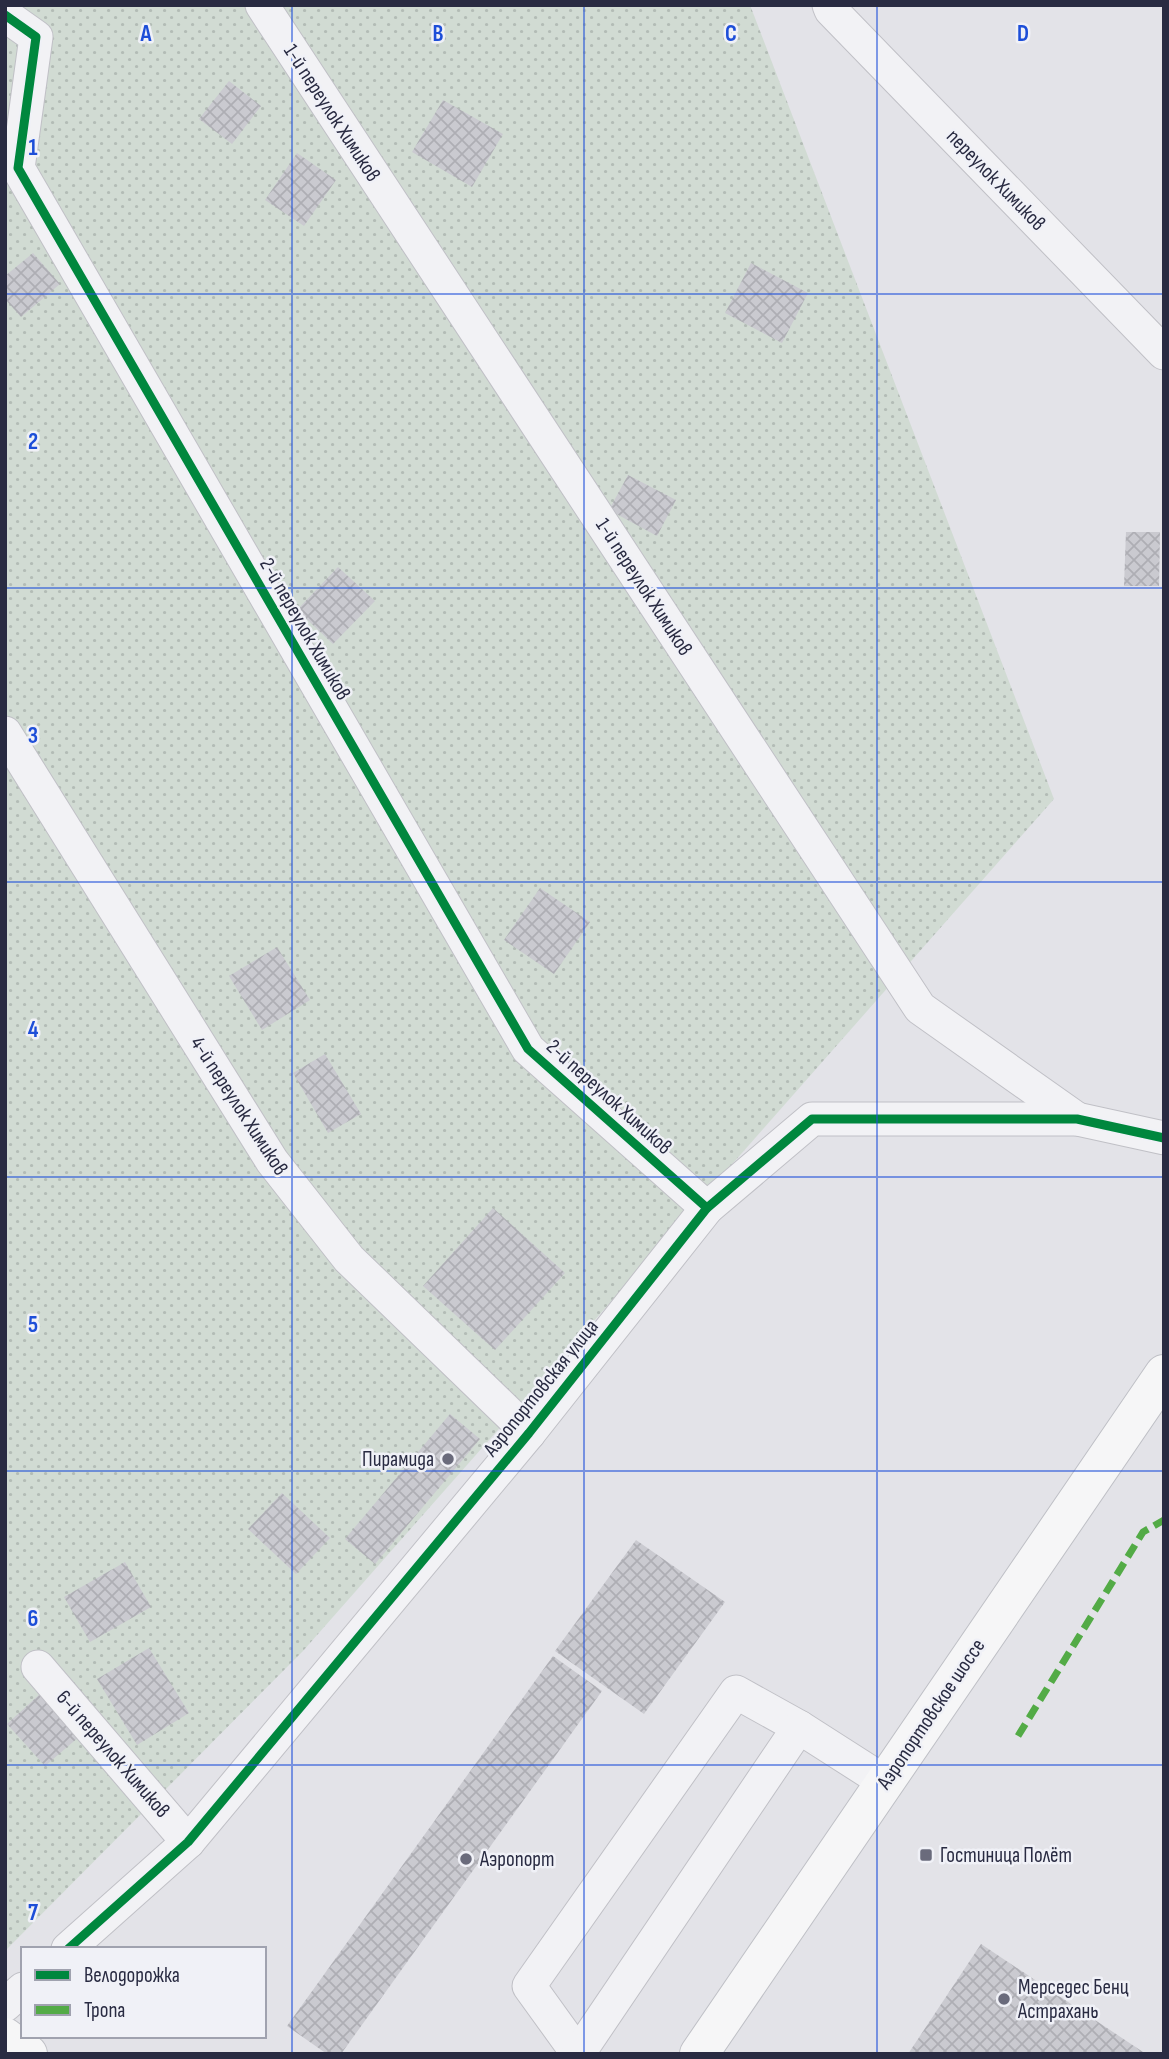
<svg xmlns="http://www.w3.org/2000/svg" width="1169" height="2059" viewBox="0 0 1169 2059" font-family="'Sofia Sans Condensed',sans-serif">
	<style>
		.park { fill: url(#park-dots) }
		.building { fill: url(#building-cross-hatch) }
		.lines { fill: none; stroke-linecap: round; stroke-linejoin: round }
		.minor-casing { stroke: #c0c0c6; stroke-width: 35 }
		.major-casing { stroke: #bfc0c6; stroke-width: 40 }
		.minor { stroke: #f2f2f5; stroke-width: 33 }
		.major { stroke: #f6f6f7; stroke-width: 38 }
		.quiet { stroke: #53ab46; stroke-width: 7; stroke-dasharray: 14 7; stroke-linecap: butt }
		.cycleway-casing { stroke: #f0f1f7; stroke-width: 13 }
		.cycleway { stroke: #00873e; stroke-width: 9 }
		.grid { fill: none; stroke: #1d4ed8; stroke-width: 2; stroke-opacity: 0.55 }
		.poi-dot { fill: #6a6b7c; stroke: #f0f1f7; stroke-width: 2.5 }
		.labels { text-anchor: middle; dominant-baseline: central; stroke-width: 5; stroke-linejoin: round; paint-order: stroke }
		.street-label { font-size: 21px; fill: #292b42; stroke: #f0f1f7 }
		.poi-label { font-size: 21px; fill: #292b42; stroke: #f0f1f7; text-anchor: start }
		.grid-label { font-size: 23px; text-anchor: middle; font-weight: bold; fill: #1d4ed8; stroke: #f0f1f7; stroke-width: 5; stroke-linejoin: round; paint-order: stroke }
	</style>
	<defs>
		<pattern id="park-dots" width="8" height="8" patternUnits="userSpaceOnUse" patternTransform="scale(1.75)"><rect width="8" height="8" fill="#d1dbd3"/><path d="M2 2h.1M6 6h.1" fill="none" stroke="#b3bcb6" stroke-width="1.8" stroke-linecap="round"/></pattern>
		<pattern id="building-cross-hatch" width="8" height="8" patternUnits="userSpaceOnUse" patternTransform="scale(1.75)"><rect width="8" height="8" fill="#cacad0"/><path d="M0 0l8 8M0 8l8-8" fill="none" stroke="#aeaeb4"/></pattern>
	</defs>
	<rect width="100%" height="100%" fill="#e3e3e8"/>
	<path class="park" d="M5,5H750L1054,799L303,1651L5,1951Z"/>
	<g class="building">
		<path d="M229,81L261,106L232,144L199,119Z"/>
		<path d="M443,100L503,134L472,187L412,152Z"/>
		<path d="M297,153L336,180L304,226L265,200Z"/>
		<path d="M33,253L60,284L21,317L5,299V276Z"/>
		<path d="M751,263L808,293L782,343L725,313Z"/>
		<path d="M628,475L676,500L657,536L609,510Z"/>
		<path d="M1126,532H1160L1159,586H1124Z"/>
		<path d="M338,567L375,601L333,644L297,610Z"/>
		<path d="M540,888L590,922L554,974L504,940Z"/>
		<path d="M277,947L310,1000L262,1030L229,976Z"/>
		<path d="M325,1054L361,1114L328,1133L293,1073Z"/>
		<path d="M493,1208L565,1273L495,1350L423,1286Z"/>
		<path d="M450,1414L480,1439L375,1564L345,1539Z"/>
		<path d="M282,1493L330,1538L296,1574L248,1529Z"/>
		<path d="M636,1540L725,1602L644,1714L555,1651Z"/>
		<path d="M125,1562L151,1607L90,1642L64,1597Z"/>
		<path d="M149,1648L189,1713L137,1745L97,1679Z"/>
		<path d="M553,1656L602,1691L341,2054H327L287,2026Z"/>
		<path d="M41,1693L80,1736L45,1766L7,1724Z"/>
		<path d="M981,1944L1146,2054H908Z"/>
	</g>
	<g class="lines">
		<defs>
			<g id="minor">
				<path d="M262,5L920,1008L1077,1119"/>
				<path d="M829,5L831,10L1164,353"/>
				<path d="M5,15L36,37L18,168L528,1049L707,1208"/>
				<path d="M5,733L272,1161L349,1259L529,1433"/>
				<path d="M38,1667L188,1842"/>
				<path d="M68,1949L188,1842L529,1433L707,1208L812,1119H1077L1164,1138"/>
				<path d="M5,2005L23,1989"/>
				<path d="M578,2054L529,1986L736,1692L799,1727"/>
				<path d="M578,2054L799,1727L885,1782"/>
			</g>
			<g id="major">
				<path d="M5,2037L28,2054"/>
				<path d="M699,2054L1164,1374"/>
			</g>
		</defs>
		<use href="#minor" class="minor-casing"/>
		<use href="#major" class="major-casing"/>
		<use href="#minor" class="minor"/>
		<use href="#major" class="major"/>
		<path class="quiet" d="M1018,1736L1143,1532L1164,1520"/>
		<defs>
			<g id="cycleway">
				<path d="M5,15L36,37L18,168L528,1049L707,1208"/>
				<path d="M68,1949L188,1842L529,1433L707,1208L812,1119H1077L1164,1138"/>
			</g>
		</defs>
		<use href="#cycleway" class="cycleway-casing"/>
		<use href="#cycleway" class="cycleway"/>
	</g>
	<path class="grid" d="M292,5V2054M584,5V2054M877,5V2054M5,294H1164M5,588H1164M5,882H1164M5,1177H1164M5,1471H1164M5,1765H1164"/>
	<g class="poi-dot">
		<circle cx="448" cy="1459" r="7"/>
		<rect x="919" y="1848" width="14" height="14" rx="3.5"/>
		<circle cx="466" cy="1859" r="7"/>
		<circle cx="1004" cy="1999" r="7"/>
	</g>
	<g class="labels">
		<g class="street-label">
			<text transform="translate(332 113) rotate(57)">1-й переулок Химиков</text>
			<text transform="translate(996 180) rotate(46)">переулок Химиков</text>
			<text transform="translate(644 587) rotate(57)">1-й переулок Химиков</text>
			<text transform="translate(305 629) rotate(60)">2-й переулок Химиков</text>
			<text transform="translate(609 1097) rotate(42)">2-й переулок Химиков</text>
			<text transform="translate(239 1106) rotate(57)">4-й переулок Химиков</text>
			<text transform="translate(541 1388) rotate(-51)">Аэропортовская улица</text>
			<text transform="translate(931 1714) rotate(-56)">Аэропортовское шоссе</text>
			<text transform="translate(113 1754) rotate(49)">6-й переулок Химиков</text>
		</g>
		<g class="poi-label">
			<text x="434" y="1459" text-anchor="end">Пирамида</text>
			<text x="940" y="1855">Гостиница Полёт</text>
			<text x="480" y="1859">Аэропорт</text>
			<text x="1018" y="1987">Мерседес Бенц<tspan x="1018" dy="24">Астрахань</tspan></text>
		</g>
	</g>
	<g class="grid-label">
		<text x="146" y="41">A</text>
		<text x="438" y="41">B</text>
		<text x="731" y="41">C</text>
		<text x="1023" y="41">D</text>
		<text x="33" y="155">1</text>
		<text x="33" y="449">2</text>
		<text x="33" y="743">3</text>
		<text x="33" y="1037">4</text>
		<text x="33" y="1332">5</text>
		<text x="33" y="1626">6</text>
		<text x="33" y="1920">7</text>
	</g>
	<rect width="1169" height="2059" fill="none" stroke="#292b42" stroke-width="14"/>
	<rect x="21" y="1947" width="245" height="91" fill="#f0f1f7" stroke="#a0a2af" stroke-width="2"/>
	<rect x="35" y="1970" width="35" height="10" fill="#00873e" stroke="#a0a2af" stroke-width="2"/>
	<text x="84" y="1982" font-size="21" fill="#292b42">Велодорожка</text>
	<rect x="35" y="2005" width="35" height="10" fill="#53ab46" stroke="#a0a2af" stroke-width="2"/>
	<text x="84" y="2017" font-size="21" fill="#292b42">Тропа</text>
</svg>
